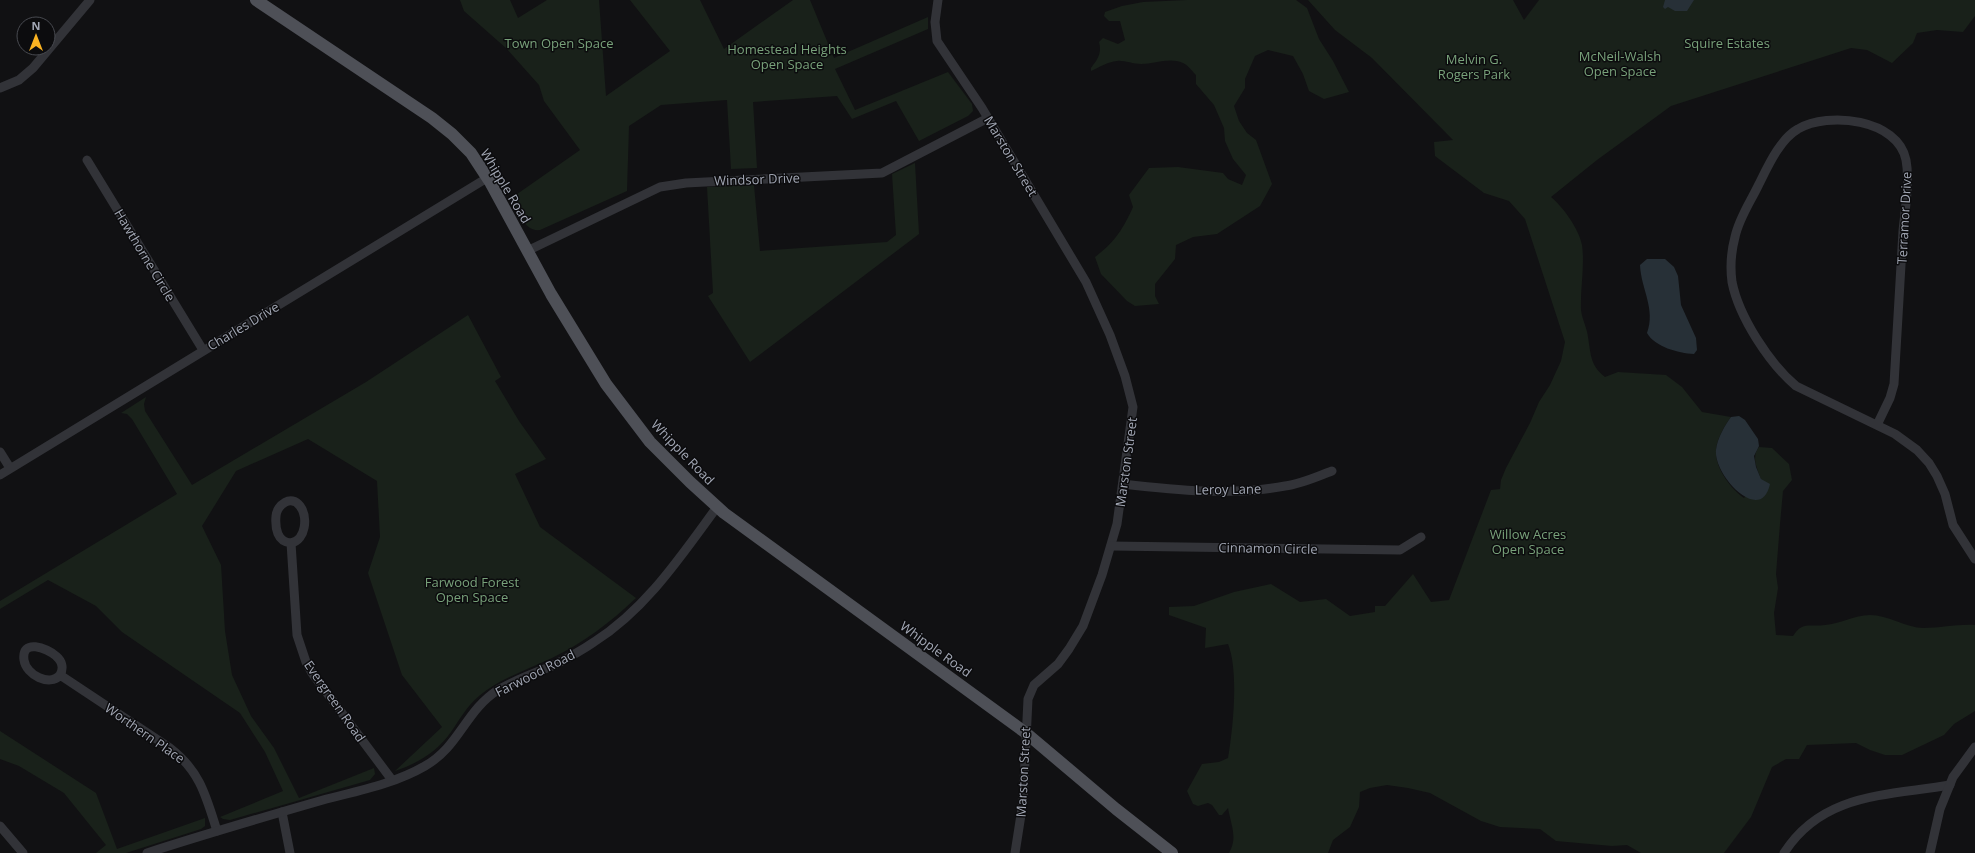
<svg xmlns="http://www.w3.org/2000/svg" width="1975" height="853" viewBox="0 0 1975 853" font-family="'Open Sans',sans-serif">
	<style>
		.green { fill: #19211a }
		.water { fill: #273037 }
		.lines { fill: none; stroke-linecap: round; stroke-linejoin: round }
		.minor { stroke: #323338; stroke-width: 9 }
		.major { stroke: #4e5057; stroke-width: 12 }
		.labels { text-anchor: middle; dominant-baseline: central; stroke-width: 3; stroke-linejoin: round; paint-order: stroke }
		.park-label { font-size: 13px; fill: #78a17a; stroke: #0c0c0e }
		.street-label { font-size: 13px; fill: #a2a7b4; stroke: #0c0c0e }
	</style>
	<rect width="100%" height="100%" fill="#111113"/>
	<g class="green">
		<path d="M460,0H510L518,18L547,0H599L606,96L670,51L630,0H700L724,49L793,0H810L834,58L928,17V29L835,69L855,110L948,72L972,104L973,111L968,116L919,141L896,101L852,119L837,96L753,102L757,168L731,169L727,100L661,105L629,126L627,191L540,230C524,232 517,210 510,199L580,150L544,101L539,85L507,49L464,11Z"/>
		<path d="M1187,0H1296L1307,8L1319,39L1333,61L1349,92L1324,99L1309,91L1303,74L1293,56L1268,50L1255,56L1245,79V88L1234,106L1239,121L1247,133L1256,140L1272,184L1260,206L1217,234L1193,237L1176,245L1175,259L1155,284V296L1159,304L1135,306L1127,301L1101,274L1095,257C1115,242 1123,229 1133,207L1129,195L1149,168L1178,167L1223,173L1228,179L1242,185L1246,175L1233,159L1225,141L1224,128L1214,105L1196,84V75C1193,72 1188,65 1183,63C1169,57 1155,64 1141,64C1133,64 1123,60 1117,61C1107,62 1100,67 1091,71V68C1098,59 1102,53 1099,42L1103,38L1118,44L1125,40L1120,21H1109L1104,16L1105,12L1122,6L1143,2Z"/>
		<path d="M1308,0H1513L1524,20L1539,0H1975V16L1963,32L1937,30L1917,33L1913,43L1892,63L1867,50L1851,48L1671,106L1597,160L1551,197C1563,207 1579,229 1582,245C1585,265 1580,290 1581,310C1582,319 1587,328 1588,337C1591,355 1590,365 1605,377L1618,372L1666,375L1682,387L1702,412L1731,417C1725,425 1716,440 1716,451C1715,468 1731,489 1744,498L1761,479C1757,468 1751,457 1759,447L1772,448L1789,464L1792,480L1783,491L1780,524L1776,574L1778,588L1774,613L1776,635L1793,636C1802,621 1810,627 1825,625C1840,624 1854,615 1870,615C1887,615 1908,628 1923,628C1941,628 1957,624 1975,625V711L1954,724L1944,735L1902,755H1885L1870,750L1856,743L1807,745L1799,759H1786L1772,767L1751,817L1724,853H1641L1627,845L1612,846L1556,841L1540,829L1500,827L1481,821L1430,793L1408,788L1387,785L1370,788L1360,792L1359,807L1350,827L1333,840L1328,853H1229C1238,838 1231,825 1228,808L1222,815H1219L1212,805L1208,803L1198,806L1193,804L1187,791L1202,764L1219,762L1228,758C1233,729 1239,671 1228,644L1205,648L1206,628L1169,615V607L1194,606L1234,592L1271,584L1300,602L1326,599L1350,616L1375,612V606H1385L1413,574L1431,602L1449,600L1491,490L1500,489L1501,480L1506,468L1530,423L1539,402L1550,385L1561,361L1565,342L1525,219L1509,201L1484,193L1435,156L1434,142L1453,140L1372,58L1335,30Z"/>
		<path d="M915,163L919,234L750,362L708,296L713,293L707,187L754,185L760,251L887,242L896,235L892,174Z"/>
		<path d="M468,315L501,377L495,381L519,421L546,459L515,474L540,527L636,598C611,622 583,643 552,658C527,670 501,678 479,696C467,706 460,719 451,732C438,751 417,764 395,771L442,727L402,675L368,573L380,537L377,481L308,439L236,471L202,526L221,565L225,631L232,675L251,716L274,748L299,798L374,768L375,774L370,780L230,820L223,819L220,817L283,791L265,752L240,713L122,632L96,606L48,580L0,609V601L177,494L132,419L127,414L121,413L146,397L144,404L145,411L192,485L366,382Z"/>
		<path d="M0,731L96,793L117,849L205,818V826L201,829L126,853H96L106,845L64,793L19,766L0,759Z"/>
	</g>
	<g class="water">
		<path d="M1665,0H1694L1687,11H1675L1668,7L1665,9L1663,7Z"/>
		<path d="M1647,259H1665L1674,267L1678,276L1681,305L1696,338L1697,350L1694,354C1678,353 1655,347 1647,333C1656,309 1641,289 1640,265Z"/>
		<path d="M1739,416L1745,420L1758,439L1759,446L1754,456L1756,467L1761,479L1770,484C1761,526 1713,475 1716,450C1717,439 1725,425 1731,417Z"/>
	</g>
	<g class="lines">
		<g class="minor">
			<path d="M938,0L935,22L937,41L982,108L1086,282L1110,335L1125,376L1133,407L1117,524L1102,575L1083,626L1069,649L1058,664L1034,685L1028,699L1023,802L1015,853"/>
			<path d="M0,88L19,80L33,68L90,0"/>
			<path d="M87,160L203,350"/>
			<path d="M527,251L660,187L686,183L882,173L988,118"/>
			<path d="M1877,425L1890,398L1894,384C1897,333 1900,282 1903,231C1905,210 1910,181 1906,160C1898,119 1828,111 1798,129C1780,139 1768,166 1759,184C1751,201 1739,218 1735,237C1731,252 1730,267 1732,282C1739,317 1769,363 1796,386L1895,434L1917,450L1929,463L1937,476L1945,494L1953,525L1975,559"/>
			<path d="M0,452L10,468"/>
			<path d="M0,475L487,178"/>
			<path d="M1123,484C1175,490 1232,496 1285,486C1301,484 1316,477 1332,471"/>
			<path d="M291,543C277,542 275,528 276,516C277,505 291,494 300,506C308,517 306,540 291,543L297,635L306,662L312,673L392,780"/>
			<path d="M1111,546L1400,550L1421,537"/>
			<path d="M60,675C50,687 26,675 24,660C21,638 47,648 56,656C62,661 64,668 60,675L170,748C200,771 206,796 217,831"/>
			<path d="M282,812L290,853"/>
			<path d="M0,826L23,853"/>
			<path d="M147,853C205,834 264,817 323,800C357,791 394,784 425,766C460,746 465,711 498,690C515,680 534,673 552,666C566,659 581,651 594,642C646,609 681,556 717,507"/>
			<path d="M1784,853C1823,792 1888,796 1950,785"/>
			<path d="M1930,853L1940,809L1953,777L1975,747"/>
		</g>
		<path class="major" d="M256,0L432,118L452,134L471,153L490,182L551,294L606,384L650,442L690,482L724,513L1026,733L1116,809L1172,853"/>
	</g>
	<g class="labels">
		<g class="park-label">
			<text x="559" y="43">Town Open Space</text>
			<text x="1727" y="43">Squire Estates</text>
			<text x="787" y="49">Homestead Heights<tspan x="787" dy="15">Open Space</tspan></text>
			<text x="1620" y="56">McNeil-Walsh<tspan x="1620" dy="15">Open Space</tspan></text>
			<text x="1474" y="59">Melvin G.<tspan x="1474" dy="15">Rogers Park</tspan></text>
			<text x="1528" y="534">Willow Acres<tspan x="1528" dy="15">Open Space</tspan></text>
			<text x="472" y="582">Farwood Forest<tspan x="472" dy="15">Open Space</tspan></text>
		</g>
		<g class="street-label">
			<text transform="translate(1011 156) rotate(59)">Marston Street</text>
			<text transform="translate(757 179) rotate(-2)">Windsor Drive</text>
			<text transform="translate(506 186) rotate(59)">Whipple Road</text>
			<text transform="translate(1904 218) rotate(-87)">Terramor Drive</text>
			<text transform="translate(145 255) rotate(59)">Hawthorne Circle</text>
			<text transform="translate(243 326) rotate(-31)">Charles Drive</text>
			<text transform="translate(683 452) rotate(46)">Whipple Road</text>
			<text transform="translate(1126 462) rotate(-82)">Marston Street</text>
			<text transform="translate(1228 489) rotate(-1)">Leroy Lane</text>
			<text transform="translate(1268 548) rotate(1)">Cinnamon Circle</text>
			<text transform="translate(936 649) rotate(36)">Whipple Road</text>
			<text transform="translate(535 673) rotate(-27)">Farwood Road</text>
			<text transform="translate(335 701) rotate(55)">Evergreen Road</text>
			<text transform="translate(145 733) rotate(35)">Worthern Place</text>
			<text transform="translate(1023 772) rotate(-87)">Marston Street</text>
		</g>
	</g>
	<g transform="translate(36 36)"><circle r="19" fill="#0c0c0e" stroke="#484a50"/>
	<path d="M0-3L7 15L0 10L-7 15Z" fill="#fab322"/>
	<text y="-6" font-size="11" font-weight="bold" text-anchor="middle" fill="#a2a7b4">N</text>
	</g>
</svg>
